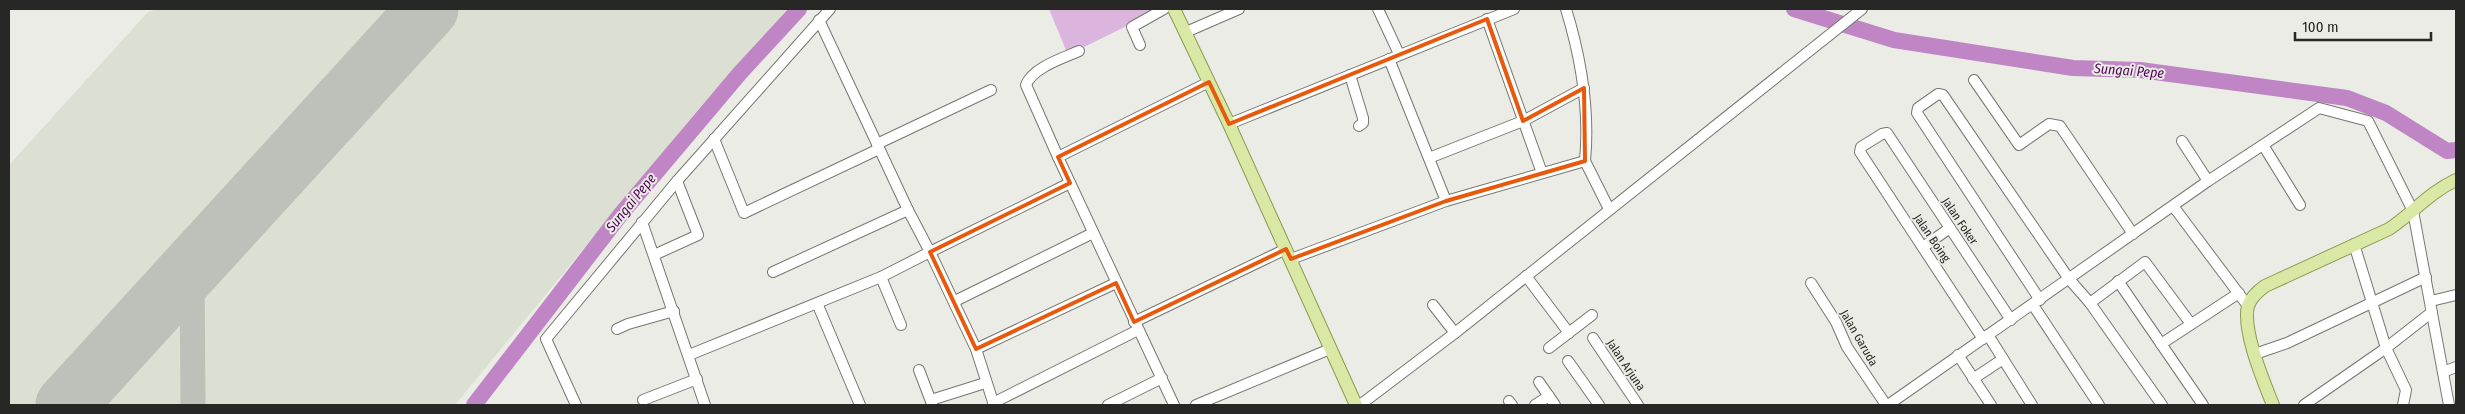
<svg xmlns="http://www.w3.org/2000/svg" width="2465" height="414" viewBox="0 0 2465 414" font-family="'Fira Sans Condensed',sans-serif">
	<style>
		.built { fill: #dce0d2 }
		.green { fill: #dbb5de }
		.lines { fill: none; stroke-linecap: round; stroke-linejoin: round }
		.river { stroke: #bf85c5; stroke-width: 16 }
		.taxiway { stroke: #bec0ba; stroke-width: 25 }
		.runway { stroke: #bec0ba; stroke-width: 61 }
		.minor-casing { stroke: #757770; stroke-width: 12 }
		.major-casing { stroke: #8a9a51; stroke-width: 14 }
		.minor { stroke: #fff; stroke-width: 10 }
		.major { stroke: #d9e8a4; stroke-width: 12 }
		.marked { fill: none; stroke: #e8590c; stroke-width: 4; stroke-linejoin: round }
		.labels { text-anchor: middle; dominant-baseline: central; stroke-width: 4; stroke-linejoin: round; paint-order: stroke }
		.street-label { font-size: 12px; fill: #272825; stroke: #eaece5 }
		.water-label { font-size: 14px; font-style: italic; fill: #510559; stroke: #eaece5 }
	</style>
	<rect width="100%" height="100%" fill="#eaece5"/>
	<path class="built" d="M158,9H787L695,113L455,405H9V165L148,12Z"/>
	<path class="green" d="M1049,9H1161L1068,55Z"/>
	<g class="lines">
		<g class="river">
			<path d="M1794,9L1894,40L2073,68L2140,70L2347,98L2386,113L2447,151L2456,150"/>
			<path d="M474,405L621,214L740,73L799,9"/>
		</g>
		<path class="taxiway" d="M192,267L193,405"/>
		<path class="runway" d="M66,405L428,9"/>
		<defs>
			<g id="minor">
				<path d="M1378,9L1399,54"/>
				<path d="M1487,19L1542,173"/>
				<path d="M1186,32L1239,9"/>
				<path d="M1140,45L1132,27L1164,9"/>
				<path d="M1389,59L1446,201"/>
				<path d="M1350,75L1363,118V123L1359,126"/>
				<path d="M1974,80L2019,145L2049,124L2060,126L2133,234"/>
				<path d="M1229,124L1514,9"/>
				<path d="M714,139L744,213L879,149"/>
				<path d="M2182,141L2208,181"/>
				<path d="M877,144L991,90"/>
				<path d="M2263,145L2300,205"/>
				<path d="M1058,157L1026,85C1032,68 1063,58 1079,51"/>
				<path d="M1429,158L1523,121L1584,88"/>
				<path d="M1585,161L1609,209"/>
				<path d="M2173,206L2248,306"/>
				<path d="M908,210L930,252L1070,183"/>
				<path d="M642,222L705,405"/>
				<path d="M2354,244L2386,348L2406,390L2403,405"/>
				<path d="M1923,247L1950,228"/>
				<path d="M654,255L698,235L677,181"/>
				<path d="M1291,259L1446,201L1585,161C1590,109 1581,58 1566,9"/>
				<path d="M773,272L908,210L819,20"/>
				<path d="M1526,276L1569,333"/>
				<path d="M881,277L901,325"/>
				<path d="M2118,281L2203,405"/>
				<path d="M1811,283L1836,322L1847,347L1886,405"/>
				<path d="M2040,300L1917,113L1918,108L1938,94L1943,95L2069,279L2090,303"/>
				<path d="M955,301L1093,233"/>
				<path d="M2431,301L2456,295"/>
				<path d="M817,303L860,405"/>
				<path d="M1433,305L1455,333"/>
				<path d="M2033,305L2099,405"/>
				<path d="M1134,322L1286,249"/>
				<path d="M617,329L628,324L674,311"/>
				<path d="M1988,335L2032,405"/>
				<path d="M1593,338L1638,405"/>
				<path d="M1983,339L1860,152L1861,147L1882,134L1887,133L2011,320"/>
				<path d="M2161,344L2239,293"/>
				<path d="M1549,348L1592,315"/>
				<path d="M976,349L1116,283"/>
				<path d="M2255,354L2287,343L2426,277"/>
				<path d="M689,355L881,277L930,252L976,349L994,405"/>
				<path d="M1958,355L1991,405"/>
				<path d="M1568,361L1599,405"/>
				<path d="M919,370L932,404"/>
				<path d="M2443,372L2456,367"/>
				<path d="M1973,379L2003,359"/>
				<path d="M1539,382L1555,405"/>
				<path d="M643,400L697,379"/>
				<path d="M931,400L985,383"/>
				<path d="M1509,401L1512,405"/>
				<path d="M993,403L1138,330"/>
				<path d="M576,405L546,339L677,181L830,9"/>
				<path d="M1108,405L1162,378"/>
				<path d="M1174,405L1058,157L1209,82"/>
				<path d="M1196,405L1330,349"/>
				<path d="M1360,405L1455,333L1862,9"/>
				<path d="M1535,405L1549,396"/>
				<path d="M1888,405L2208,181L2319,108L2368,121L2413,211L2449,405"/>
				<path d="M2162,405L2090,303L2145,262L2191,324"/>
				<path d="M2304,405L2386,348L2432,312"/>
			</g>
			<g id="major">
				<path d="M1174,9L1229,124L1356,405"/>
				<path d="M2273,405C2264,382 2242,331 2248,306C2251,297 2258,291 2265,286L2389,229C2413,213 2430,192 2456,180"/>
			</g>
		</defs>
		<use href="#minor" class="minor-casing"/>
		<use href="#major" class="major-casing"/>
		<use href="#minor" class="minor"/>
		<use href="#major" class="major"/>
	</g>
	<path class="marked" d="M1487,19L1523,121L1584,88L1585,161L1446,201L1291,259L1286,249L1134,322L1116,283L976,349L930,252L1070,183L1058,157L1209,82L1229,124Z"/>
	<g class="labels">
		<g class="street-label">
			<text transform="translate(1960 221) rotate(56)">Jalan Foker</text>
			<text transform="translate(1932 238) rotate(56)">Jalan Boing</text>
			<text transform="translate(1859 338) rotate(60)">Jalan Garuda</text>
			<text transform="translate(1626 365) rotate(56)">Jalan Arjuna</text>
		</g>
		<g class="water-label">
			<text transform="translate(2129 71) rotate(4)">Sungai Pepe</text>
			<text transform="translate(631 203) rotate(-51)">Sungai Pepe</text>
		</g>
	</g>
	<rect width="2465" height="414" fill="none" stroke="#272825" stroke-width="20"/>
	<path d="M2295 32v8h136v-8" fill="none" stroke="#272825" stroke-width="2.5"/>
	<text x="2302" y="32" font-size="15" fill="#272825" stroke="#eaece5" stroke-width="4" paint-order="stroke">100 m</text>
</svg>
